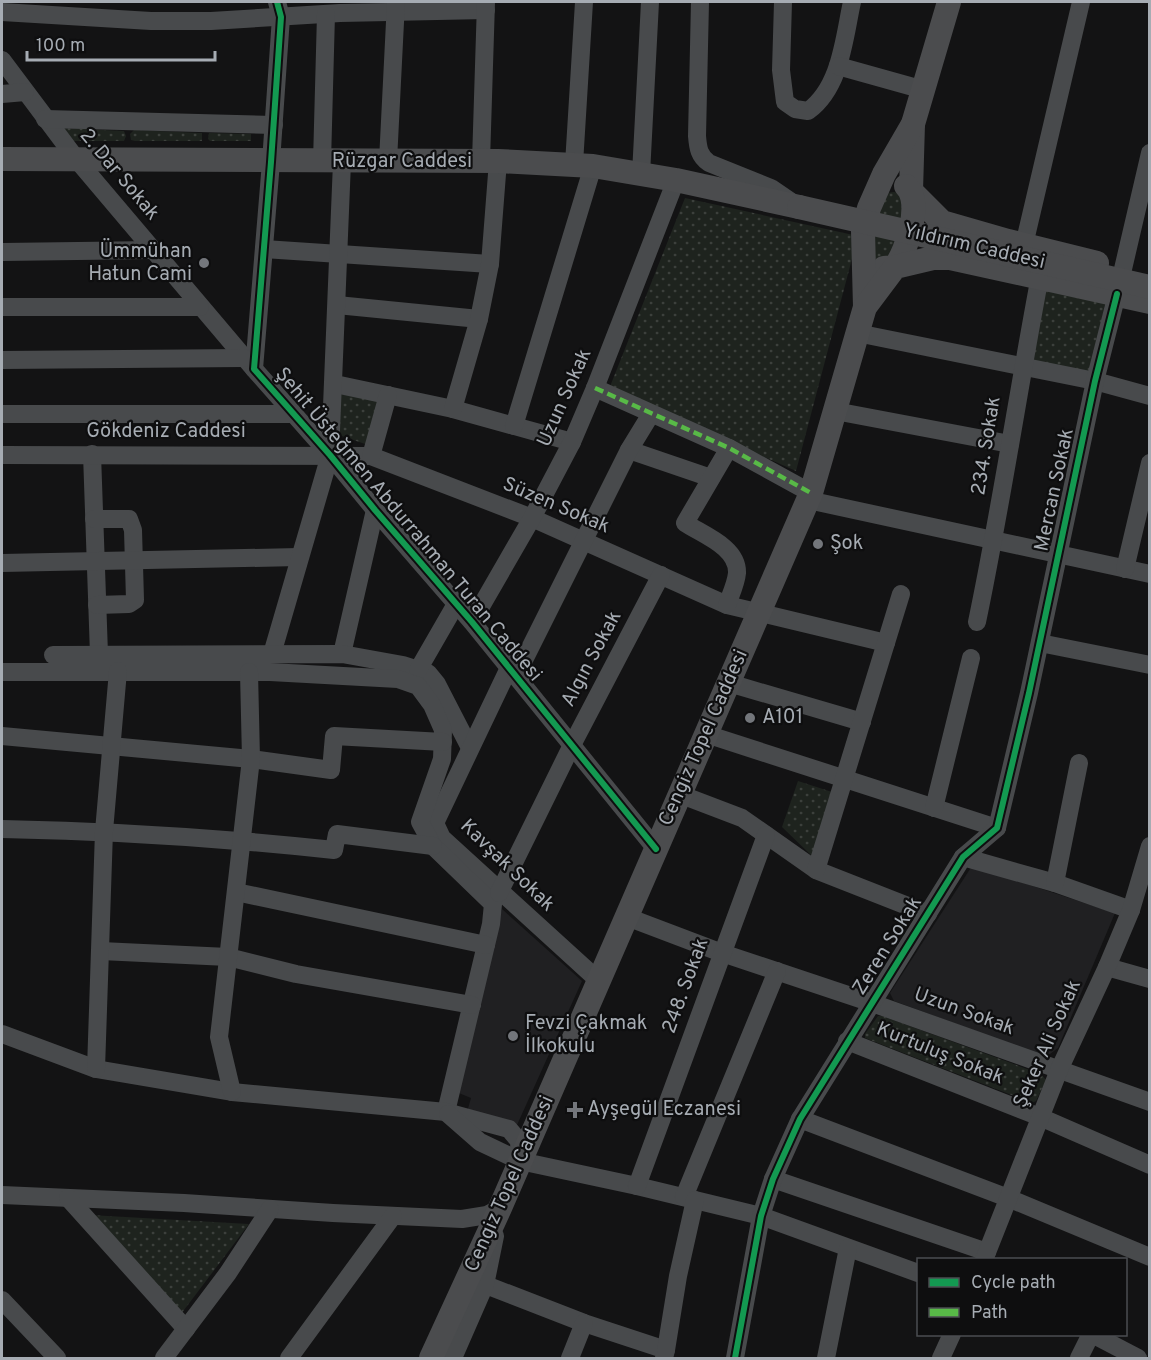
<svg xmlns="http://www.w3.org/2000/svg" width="1151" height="1360" viewBox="0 0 1151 1360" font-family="Overpass,sans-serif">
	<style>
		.built { fill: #202022 }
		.grass { fill: url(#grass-dots) }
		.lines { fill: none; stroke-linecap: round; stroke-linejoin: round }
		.minor { stroke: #484a4c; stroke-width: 18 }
		.major { stroke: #4b4c4e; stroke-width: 24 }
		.major-bridge { stroke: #4b4c4e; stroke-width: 24 }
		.quiet { stroke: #58b947; stroke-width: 4.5; stroke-dasharray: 9 4.5; stroke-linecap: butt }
		.cycleway-casing { stroke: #0e0e0f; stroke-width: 10 }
		.cycleway { stroke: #139951; stroke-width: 6 }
		.poi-dot { fill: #73767b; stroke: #0e0e0f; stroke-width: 2 }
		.labels { text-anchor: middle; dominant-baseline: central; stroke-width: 4.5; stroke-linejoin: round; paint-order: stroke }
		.street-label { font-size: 20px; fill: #a6acb3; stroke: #0e0e0f }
		.poi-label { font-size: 20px; fill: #a6acb3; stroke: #0e0e0f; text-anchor: start }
	</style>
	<defs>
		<pattern id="grass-dots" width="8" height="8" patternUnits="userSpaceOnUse" patternTransform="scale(1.5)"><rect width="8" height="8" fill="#1e231e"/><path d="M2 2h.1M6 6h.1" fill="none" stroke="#3c403c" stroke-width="1.8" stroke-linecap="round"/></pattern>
	</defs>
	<rect width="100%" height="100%" fill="#131314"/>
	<g class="built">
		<path d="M972,866L1115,913L1058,1048L1046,1057L894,1001L890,993Z"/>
		<path d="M502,909L582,981L517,1125L467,1112L471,1098L454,1091Z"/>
	</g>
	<g class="grass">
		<path d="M63,128L124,131L126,136L124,141H72Z"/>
		<path d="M134,130L202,133V141H135L131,140L130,134Z"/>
		<path d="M209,133L251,134V141H210L208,139Z"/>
		<path d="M894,192L898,193C909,212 897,239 889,257L877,260L874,258L871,238L886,193Z"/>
		<path d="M685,198L858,236L796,471L609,389Z"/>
		<path d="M1043,281L1107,294L1090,376L1027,363Z"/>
		<path d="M341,394L380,400L368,445L339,435Z"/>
		<path d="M798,781L832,792L812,856L782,827Z"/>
		<path d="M878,1016H882L1041,1074L1046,1080L1036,1101L1032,1103L865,1038V1034Z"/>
		<path d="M90,1215L249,1224L181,1314Z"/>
	</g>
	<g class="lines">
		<g class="minor">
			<path d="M277,2L281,17L271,162L254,369L330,455L375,510L472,622L656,849"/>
			<path d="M700,2L697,136C698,148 699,156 709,163L771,188L790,201"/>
			<path d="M783,2L781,70L785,102L795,109L808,111C841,87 844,38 852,2"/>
			<path d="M2,12L151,21H211L340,13L486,10"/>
			<path d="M2,60L77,160L254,369"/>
			<path d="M838,66L924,90"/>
			<path d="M2,94L25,92"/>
			<path d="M45,119L274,125"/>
			<path d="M388,161L396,2"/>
			<path d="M481,161L486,2"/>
			<path d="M322,162L326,14"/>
			<path d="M574,164L584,2"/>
			<path d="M641,174L650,2"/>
			<path d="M1024,245L1081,2"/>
			<path d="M264,249L490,264"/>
			<path d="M2,252L153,250"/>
			<path d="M1123,269L1150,153"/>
			<path d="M337,305L479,319"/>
			<path d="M2,307H200"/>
			<path d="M857,333L1095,381L1150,396"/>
			<path d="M2,360L244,358"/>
			<path d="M335,384L453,409L572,442"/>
			<path d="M595,388L729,448L811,493"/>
			<path d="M453,409L479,319L490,264L498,161"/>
			<path d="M835,411L1010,444"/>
			<path d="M2,414H294"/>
			<path d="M514,426L593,166"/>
			<path d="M629,450L711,478"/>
			<path d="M92,454L99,654"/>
			<path d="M2,455L371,456L532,518L727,605L886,643"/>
			<path d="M371,456L388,395"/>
			<path d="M808,500L1150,574"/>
			<path d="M94,519H129L133,530L135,600L129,604L97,605"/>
			<path d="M2,563L299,557"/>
			<path d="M1125,569L1150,463"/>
			<path d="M727,605C730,596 736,584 737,573C738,547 703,535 685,523L729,448"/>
			<path d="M472,622L532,518L572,442L595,388L676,180"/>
			<path d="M977,622C1001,507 1018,392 1040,276"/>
			<path d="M1040,643L1150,665"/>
			<path d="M272,654L330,455L342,162"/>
			<path d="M342,654L375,510"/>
			<path d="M53,655L342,654L403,665L428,673L437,684L470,748"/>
			<path d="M509,668L435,823L442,838L599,981"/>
			<path d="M418,670L456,604"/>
			<path d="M2,672H270L398,679L418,686L432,705L443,730L442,759L420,822L433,846L493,904L491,924L446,1112"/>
			<path d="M516,676L629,450L651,414"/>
			<path d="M729,683L862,722"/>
			<path d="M706,734L997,828"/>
			<path d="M2,736L251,759L331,770L334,736L443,742"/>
			<path d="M679,794L742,818L816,870L928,914"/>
			<path d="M934,808L971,658"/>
			<path d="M2,829C113,831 223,838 334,850L337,834L433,846"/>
			<path d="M963,857L1055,883L1131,910"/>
			<path d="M816,870L901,594"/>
			<path d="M1055,883L1079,763"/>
			<path d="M236,892L486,945"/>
			<path d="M499,893L572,745L661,575"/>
			<path d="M627,917L722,953L872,1003L1150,1102"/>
			<path d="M101,951L228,957L296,974L472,1005"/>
			<path d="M1107,967L1150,979"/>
			<path d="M2,1034L96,1069L232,1092L446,1112L509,1129L519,1141L520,1161"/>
			<path d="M847,1041L1040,1117L1150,1165"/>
			<path d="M96,1069L104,831L118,671"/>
			<path d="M232,1092L219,1037L251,759L249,672"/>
			<path d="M448,1114L480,1142L520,1161L637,1186L761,1216L918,1273"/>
			<path d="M800,1119L1008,1198L1150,1257"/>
			<path d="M773,1179L987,1252"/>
			<path d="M637,1186L766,835"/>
			<path d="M2,1195L184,1203L333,1213L462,1219L487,1215L500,1208"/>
			<path d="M684,1197L777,971"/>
			<path d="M68,1198L186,1329"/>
			<path d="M984,1260L1059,1070L1107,967L1131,910L1150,846"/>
			<path d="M468,1278L584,1323L666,1350L664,1358"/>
			<path d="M2,1300L57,1358"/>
			<path d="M1092,1334L1138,1358"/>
			<path d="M666,1350L678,1276L695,1200"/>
			<path d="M164,1358L228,1273L270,1209"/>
			<path d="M289,1358L393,1216"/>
			<path d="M453,1358L485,1285L495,1236"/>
			<path d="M570,1358L584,1323"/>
			<path d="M735,1358L761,1216L773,1179L800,1119L963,857L997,828L1029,693L1095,381L1117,294"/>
			<path d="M826,1358L848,1248"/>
			<path d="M941,1358L952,1334"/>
			<path d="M1079,1358L1091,1334"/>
		</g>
		<g class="major">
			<path d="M913,124L911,191L942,222L1008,241L1097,263"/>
			<path d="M2,159L498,161L593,166L676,180L799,207"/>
			<path d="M884,268L895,267C907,250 923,202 906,186"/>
			<path d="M865,307L863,231L869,208L884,174L913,124L949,2"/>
			<path d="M431,1358L500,1208L811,493L865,307L895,267L933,258H950L1150,302"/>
		</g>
		<path class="major-bridge" d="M799,207L1150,287"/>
		<path class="quiet" d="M595,388L729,448L811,493"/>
		<defs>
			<g id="cycleway">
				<path d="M277,2L281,17L271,162L254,369L330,455L375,510L472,622L656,849"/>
				<path d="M735,1358L761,1216L773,1179L800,1119L963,857L997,828L1029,693L1095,381L1117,294"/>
			</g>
		</defs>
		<use href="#cycleway" class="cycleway-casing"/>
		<use href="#cycleway" class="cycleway"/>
	</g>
	<g class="poi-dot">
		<circle cx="204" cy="263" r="6"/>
		<circle cx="818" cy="544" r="6"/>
		<circle cx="750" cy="718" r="6"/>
		<circle cx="513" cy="1036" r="6"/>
		<path d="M572 1101h6v6h6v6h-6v6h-6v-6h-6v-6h6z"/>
	</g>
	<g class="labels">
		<g class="street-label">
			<text x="402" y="162">Rüzgar Caddesi</text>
			<text transform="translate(119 175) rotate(50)">2. Dar Sokak</text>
			<text transform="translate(974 247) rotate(13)">Yıldırım Caddesi</text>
			<text transform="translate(565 398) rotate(-66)">Uzun Sokak</text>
			<text x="166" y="432">Gökdeniz Caddesi</text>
			<text transform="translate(987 446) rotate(-81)">234. Sokak</text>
			<text transform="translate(1055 490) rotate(-78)">Mercan Sokak</text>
			<text transform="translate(556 506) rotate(23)">Süzen Sokak</text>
			<text transform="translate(408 525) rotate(50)">Şehit Üsteğmen Abdurrahman Turan Caddesi</text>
			<text transform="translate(592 659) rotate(-62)">Algın Sokak</text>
			<text transform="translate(704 738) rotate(-66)">Cengiz Topel Caddesi</text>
			<text transform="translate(507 866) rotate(44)">Kavşak Sokak</text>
			<text transform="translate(888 946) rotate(-58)">Zeren Sokak</text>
			<text transform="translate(686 986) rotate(-70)">248. Sokak</text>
			<text transform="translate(964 1012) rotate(20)">Uzun Sokak</text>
			<text transform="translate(1048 1044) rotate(-66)">Şeker Ali Sokak</text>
			<text transform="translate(940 1054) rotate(22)">Kurtuluş Sokak</text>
			<text transform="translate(510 1184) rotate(-66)">Cengiz Topel Caddesi</text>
		</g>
		<g class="poi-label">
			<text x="192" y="252" text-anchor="end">Ümmühan<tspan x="192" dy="23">Hatun Cami</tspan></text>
			<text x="830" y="544">Şok</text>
			<text x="762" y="718">A101</text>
			<text x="525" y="1024">Fevzi Çakmak<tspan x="525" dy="23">İlkokulu</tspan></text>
			<text x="587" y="1110">Ayşegül Eczanesi</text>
		</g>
	</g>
	<rect width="1151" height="1360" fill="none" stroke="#a6acb3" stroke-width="6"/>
	<rect x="917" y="1258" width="210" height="78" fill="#0e0e0f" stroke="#4b4d51" stroke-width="1.5"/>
	<rect x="929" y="1278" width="30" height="9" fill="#139951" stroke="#4b4d51" stroke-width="1.5"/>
	<text x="971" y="1288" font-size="18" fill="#a6acb3">Cycle path</text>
	<rect x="929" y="1308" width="30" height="9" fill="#58b947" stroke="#4b4d51" stroke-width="1.5"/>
	<text x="971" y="1318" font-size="18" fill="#a6acb3">Path</text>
	<path d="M27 51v9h188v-9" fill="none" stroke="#a6acb3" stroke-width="3"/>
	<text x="36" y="51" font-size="18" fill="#a6acb3" stroke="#0e0e0f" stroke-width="4.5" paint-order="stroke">100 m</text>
</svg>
